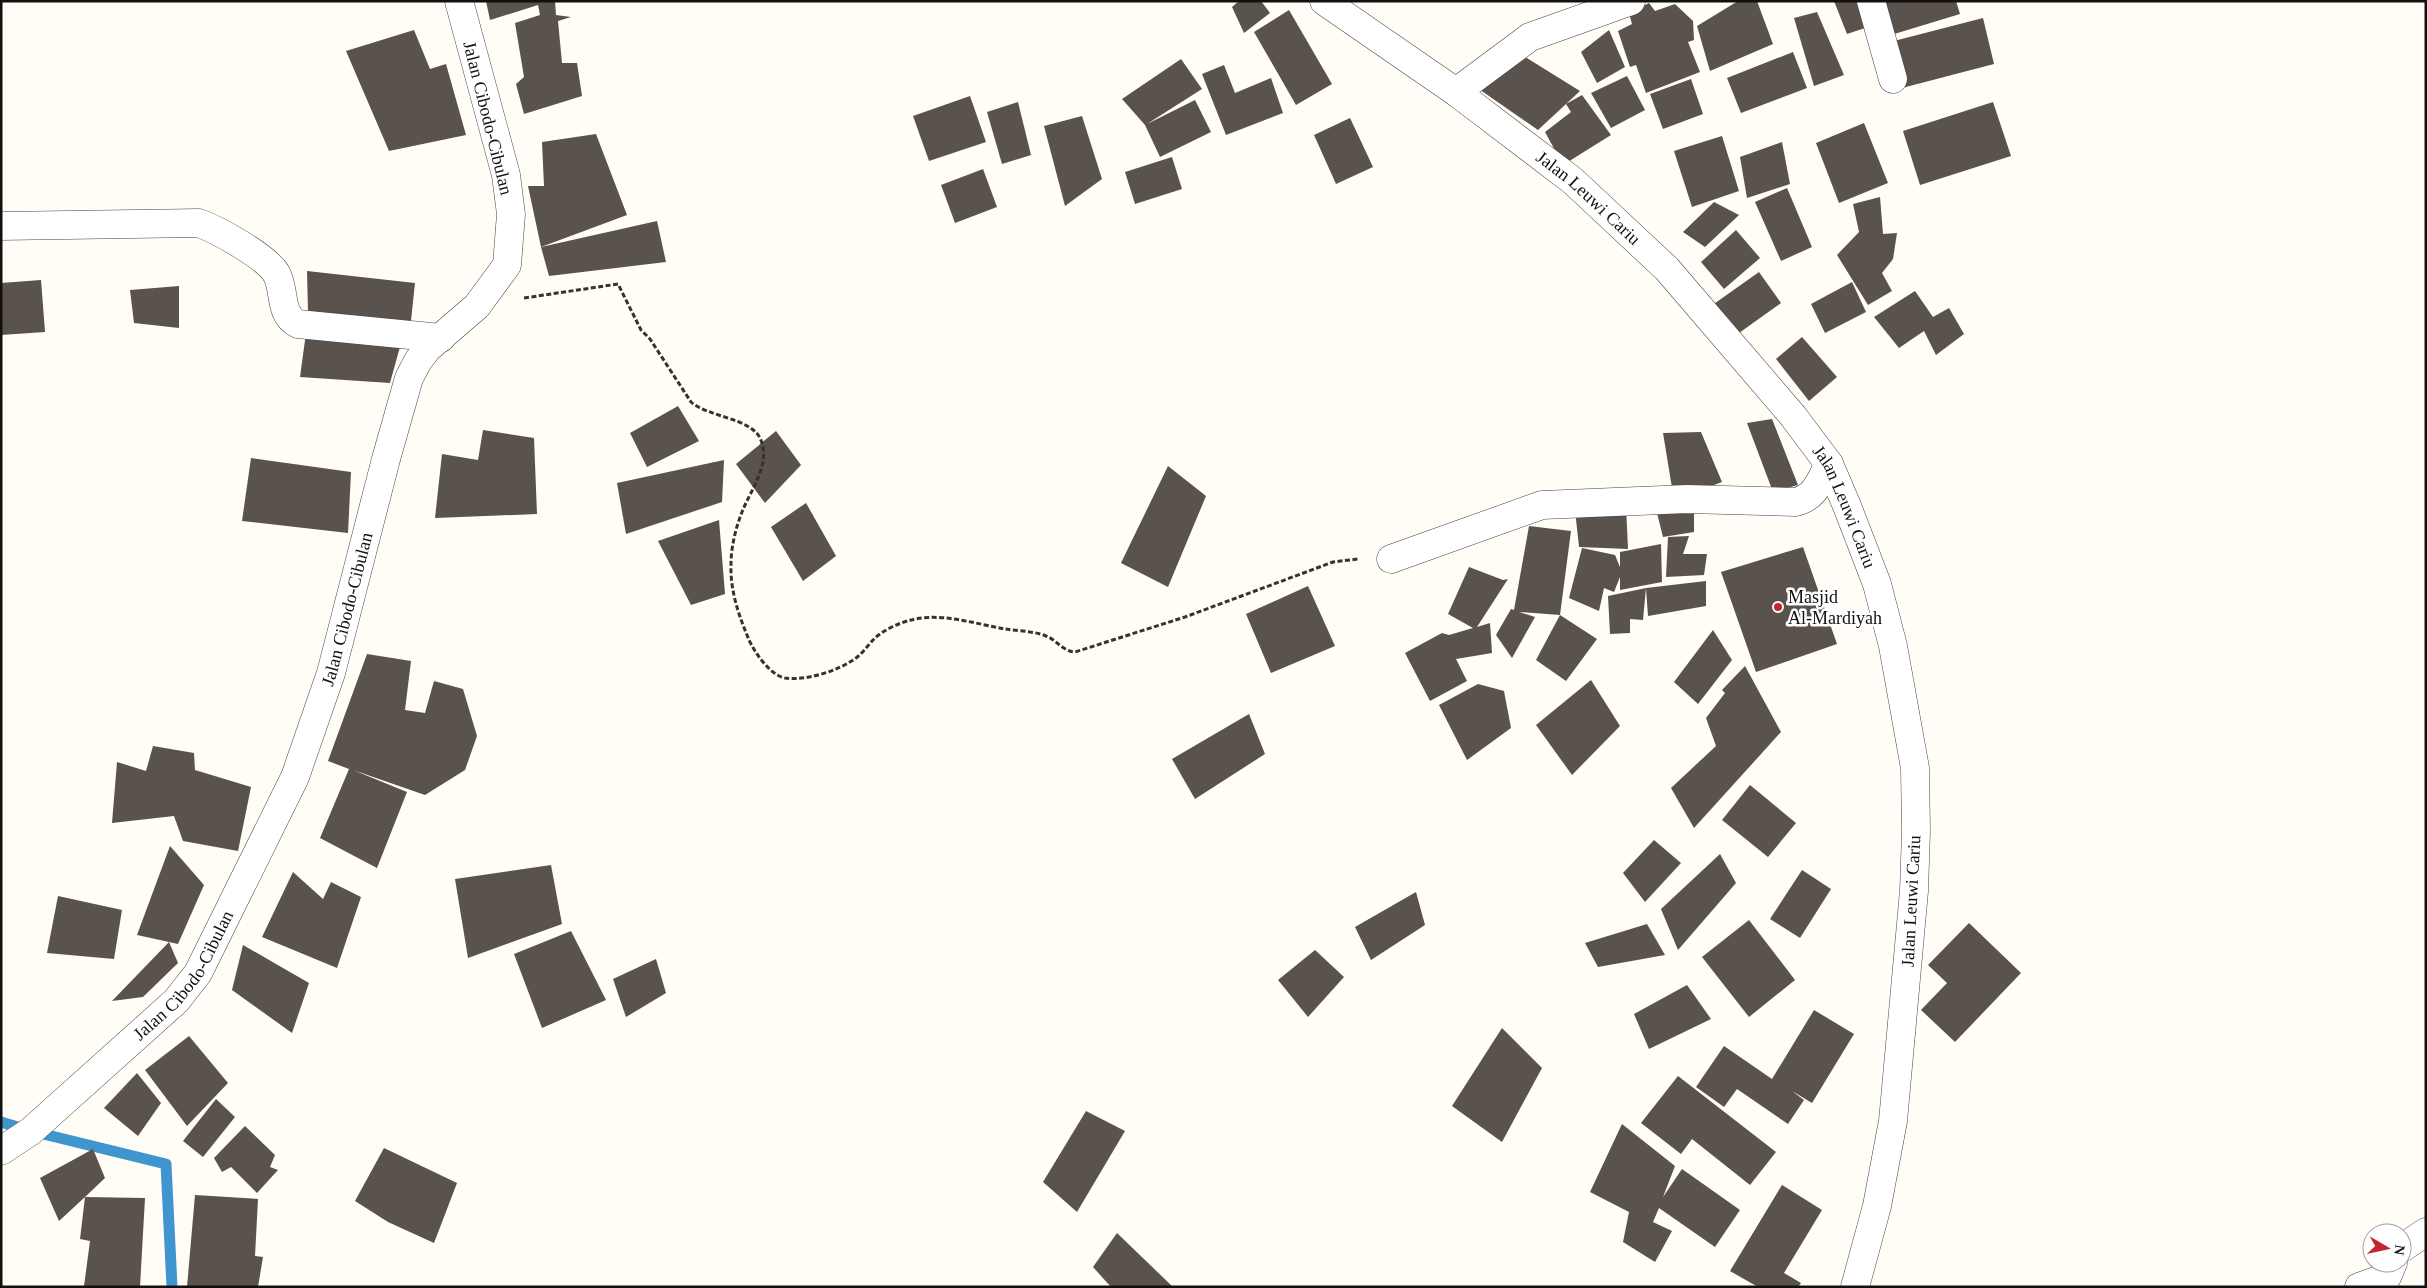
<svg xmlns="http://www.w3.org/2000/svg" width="2427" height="1288" viewBox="0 0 2427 1288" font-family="'Times New Roman',serif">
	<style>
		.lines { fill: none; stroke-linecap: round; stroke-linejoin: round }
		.stream { stroke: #3f96cf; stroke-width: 11 }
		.building { fill: #5a524d }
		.minor-casing { stroke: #444; stroke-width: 29 }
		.path { stroke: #333; stroke-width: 3; stroke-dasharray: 5 2.5; stroke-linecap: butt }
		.minor { stroke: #fff; stroke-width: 28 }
		.poi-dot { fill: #c4262e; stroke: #fff; stroke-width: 2 }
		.labels { text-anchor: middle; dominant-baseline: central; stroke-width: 5; stroke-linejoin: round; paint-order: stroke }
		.street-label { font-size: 18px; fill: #111; stroke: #fff }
		.poi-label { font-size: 18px; fill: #111; stroke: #fff; text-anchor: start }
	</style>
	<rect width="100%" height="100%" fill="#fffdf5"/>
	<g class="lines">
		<path class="stream" d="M1,1122L31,1131L166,1164L172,1287"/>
	</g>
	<g class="building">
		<path d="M486,1H555L556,15L571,17L558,21L562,63H577L582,96L524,114L516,84L524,77L515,23L540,15L538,5L490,20Z"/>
		<path d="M1239,1H1261L1270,13L1244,33L1232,7Z"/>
		<path d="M1738,1H1757L1773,44L1710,71L1697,26Z"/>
		<path d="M1834,1H1865L1874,25L1847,34Z"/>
		<path d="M1889,1H1956L1960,14L1891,35L1881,4Z"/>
		<path d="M1649,3L1655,11L1675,4L1693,21L1694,40L1688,42L1700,72L1646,93L1636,65L1630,67L1618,31L1632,24L1629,13Z"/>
		<path d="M1289,10L1332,84L1296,105L1254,32Z"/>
		<path d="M1817,12L1844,75L1814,86L1794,18Z"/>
		<path d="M1983,18L1994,64L1902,88L1890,42Z"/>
		<path d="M414,30L430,69L446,64L466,135L389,151L346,51Z"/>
		<path d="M1609,30L1625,67L1597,83L1581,52Z"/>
		<path d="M1793,52L1807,88L1741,113L1727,78Z"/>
		<path d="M1522,55L1580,91L1566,104L1582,95L1611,135L1563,165L1545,132L1571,112L1566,104L1538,130L1476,87Z"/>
		<path d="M1181,59L1202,89L1147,124L1195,100L1211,132L1160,157L1145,125L1122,99Z"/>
		<path d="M1224,65L1235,93L1271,78L1283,113L1226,135L1202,74Z"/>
		<path d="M1627,76L1645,110L1611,128L1591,93Z"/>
		<path d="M1691,79L1703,114L1663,129L1650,94Z"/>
		<path d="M970,96L986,142L929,161L913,116Z"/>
		<path d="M1018,102L1031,155L1002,164L987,112Z"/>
		<path d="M1993,102L2011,156L1920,185L1903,131Z"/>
		<path d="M1082,116L1102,179L1065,206L1044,126Z"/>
		<path d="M1350,118L1373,167L1336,184L1314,135Z"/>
		<path d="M1864,123L1888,183L1839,203L1816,143Z"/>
		<path d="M596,134L627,215L541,247L528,186H544L542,142Z"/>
		<path d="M1722,136L1739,191L1692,207L1674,151Z"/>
		<path d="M1782,142L1790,184L1747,198L1740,157Z"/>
		<path d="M1172,157L1182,189L1135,204L1125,172Z"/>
		<path d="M983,169L997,207L955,223L941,185Z"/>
		<path d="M1787,188L1812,247L1781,261L1755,202Z"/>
		<path d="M1880,197L1883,234L1897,233L1893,259L1882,273L1892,291L1868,305L1837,255L1859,232L1853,204Z"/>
		<path d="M1714,202L1739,215L1705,247L1683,232Z"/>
		<path d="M657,221L666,262L549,276L541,247Z"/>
		<path d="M1736,230L1760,258L1724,289L1701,262Z"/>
		<path d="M307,271L415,283L410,330L308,311Z"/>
		<path d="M1759,272L1781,303L1732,338L1711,306Z"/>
		<path d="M41,280L45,332L1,335V283Z"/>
		<path d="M1852,282L1866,312L1825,333L1811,304Z"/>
		<path d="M179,286V328L134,323L130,290Z"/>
		<path d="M1915,291L1933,317L1949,308L1964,334L1936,355L1924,331L1899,348L1874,317Z"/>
		<path d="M306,333L401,343L390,383L300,377Z"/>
		<path d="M1802,337L1837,377L1809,401L1776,359Z"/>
		<path d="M678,406L699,441L647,467L630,433Z"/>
		<path d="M1772,419L1798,485L1773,492L1747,423Z"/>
		<path d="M483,430L534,438L537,514L435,518L442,454L478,460Z"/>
		<path d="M776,431L801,465L765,503L736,464Z"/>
		<path d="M1701,432L1722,482L1674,500L1663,433Z"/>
		<path d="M251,458L351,472L348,533L242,521Z"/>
		<path d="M724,460L722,502L626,534L617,483Z"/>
		<path d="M1168,466L1206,496L1168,587L1121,563Z"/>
		<path d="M1694,500V532L1663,537L1656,509Z"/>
		<path d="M806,503L836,556L803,581L771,527Z"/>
		<path d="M1626,506L1628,549L1579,547L1575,510Z"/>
		<path d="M719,520L725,594L691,605L658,541Z"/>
		<path d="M1529,526L1571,531L1560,615L1519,612L1535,617L1512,658L1496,635L1511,609L1514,610Z"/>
		<path d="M1689,536L1683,554H1707L1704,575L1666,577L1668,537Z"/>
		<path d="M1661,544L1662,582L1620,590V577L1614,592L1604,588L1599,611L1569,598L1582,548L1615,555L1620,567V552Z"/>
		<path d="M1803,547L1837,644L1756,672L1721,572Z"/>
		<path d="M1469,567L1503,580L1508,579L1477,627L1490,623L1492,653L1456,659L1467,681L1430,701L1405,653L1442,633L1449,635L1473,628L1448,614Z"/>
		<path d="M1706,581V606L1648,616L1646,588Z"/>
		<path d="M1308,586L1335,646L1271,673L1246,614Z"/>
		<path d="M1646,588L1643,620L1630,619V633L1610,634L1608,596Z"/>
		<path d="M1560,615L1597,639L1566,681L1536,660Z"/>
		<path d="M1713,630L1732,660L1698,704L1674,682Z"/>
		<path d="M367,654L411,661L405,710L425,713L434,681L463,689L477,736L465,770L425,795L353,770L407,792L377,868L320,838L349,769L328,761Z"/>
		<path d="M1745,666L1781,732L1694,828L1671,788L1716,746L1706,718L1725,693L1722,690Z"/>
		<path d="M1591,680L1620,726L1572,775L1536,725Z"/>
		<path d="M1478,684L1504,691L1511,728L1467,760L1439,705Z"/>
		<path d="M1249,714L1265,754L1195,799L1172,759Z"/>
		<path d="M153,746L194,753L195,770L251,787L238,851L183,841L174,816L112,823L117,762L146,771Z"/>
		<path d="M1750,785L1796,823L1768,857L1722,820Z"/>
		<path d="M1654,840L1681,863L1645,902L1623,873Z"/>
		<path d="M170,846L204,885L178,944L137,935Z"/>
		<path d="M1720,854L1736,883L1678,950L1661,909Z"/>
		<path d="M551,865L562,924L468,958L455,879Z"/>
		<path d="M1802,870L1831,889L1800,938L1770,919Z"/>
		<path d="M293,872L323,899L331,882L361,897L337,968L262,937Z"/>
		<path d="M1416,892L1425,925L1371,960L1355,927Z"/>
		<path d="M58,896L122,910L114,959L47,953Z"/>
		<path d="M1749,920L1795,980L1749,1017L1702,957Z"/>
		<path d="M1969,923L2021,973L1955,1042L1921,1010L1947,983L1928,965Z"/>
		<path d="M1647,924L1665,955L1598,967L1585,943Z"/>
		<path d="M571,931L606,1000L542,1028L514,954Z"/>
		<path d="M169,942L178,963L143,997L112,1001Z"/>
		<path d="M243,945L309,983L292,1033L232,990Z"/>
		<path d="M1315,950L1344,977L1308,1017L1278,980Z"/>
		<path d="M656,959L666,993L626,1017L613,979Z"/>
		<path d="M1687,985L1711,1019L1649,1049L1634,1014Z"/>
		<path d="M1814,1010L1854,1034L1812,1103L1792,1091L1804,1100L1788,1124L1737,1089L1724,1107L1696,1087L1724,1046L1772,1079Z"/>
		<path d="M1502,1028L1542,1068L1502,1142L1452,1106Z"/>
		<path d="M189,1036L228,1083L187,1126L145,1070Z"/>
		<path d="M137,1073L161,1103L138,1136L104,1108Z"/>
		<path d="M1678,1076L1776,1152L1750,1185L1692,1139L1681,1154L1641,1123Z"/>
		<path d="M216,1099L235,1117L203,1157L183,1141Z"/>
		<path d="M1086,1111L1125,1131L1077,1212L1043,1182Z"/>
		<path d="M1622,1124L1675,1166L1663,1197L1682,1169L1740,1210L1715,1247L1659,1208L1653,1222L1672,1231L1655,1262L1623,1242L1629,1212L1590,1192Z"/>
		<path d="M245,1126L275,1155L270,1167L278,1170L257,1193L231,1167L222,1172L214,1158Z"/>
		<path d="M384,1148L457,1183L434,1243L388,1222L355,1201Z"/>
		<path d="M93,1149L105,1178L85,1197L145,1198L140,1287L84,1286L90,1241L80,1239L85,1197L59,1221L40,1178Z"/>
		<path d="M1782,1185L1822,1210L1784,1273L1801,1283L1798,1287H1758L1730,1271Z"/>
		<path d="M195,1195L258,1199L255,1256L263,1257L258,1287H187Z"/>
		<path d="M1117,1233L1173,1287H1111L1093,1267Z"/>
	</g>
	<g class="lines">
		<defs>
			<g id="minor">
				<path id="s1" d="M1324,1L1456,92L1573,181L1667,269L1793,416L1829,464L1847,506L1877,584L1893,646L1915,768L1916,831L1914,891L1893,1121L1877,1206L1855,1287"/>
				<path d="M1871,1L1893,79"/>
				<path d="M1456,92L1530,37L1631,1"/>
				<path d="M1,226L199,223C218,230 265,256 276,273C286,290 278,314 298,324L441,338"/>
				<path d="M1391,559L1542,505L1687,499L1795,502C1815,498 1820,481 1829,464"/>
				<path id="s2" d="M1,1151L31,1131L176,1001L198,973L295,777L331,673L386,459L409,378L418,361L427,349L477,306L507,265L511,214L506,175L459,1"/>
				<path d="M2402,1248L2426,1232"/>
				<path d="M2359,1287L2387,1277L2393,1263"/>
			</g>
		</defs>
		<use href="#minor" class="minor-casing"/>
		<path class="path" d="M524,298L618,284L641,330L650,339L691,402C708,417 750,418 760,438C772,463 751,489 742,512C736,527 731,547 731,564C730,591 739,616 749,640C755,653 770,675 785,678C806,681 838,671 856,658C863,653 868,645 874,639C883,630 899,623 911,620C940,612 976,624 1005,629C1018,631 1034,631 1046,636C1057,640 1062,651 1075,652L1185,617L1333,562L1358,559"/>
		<use href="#minor" class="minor"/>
	</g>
	<circle class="poi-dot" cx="1778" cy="607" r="5"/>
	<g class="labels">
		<g class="street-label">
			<text transform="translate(488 118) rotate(76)">Jalan Cibodo-Cibulan</text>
			<text stroke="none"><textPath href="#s1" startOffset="330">Jalan Leuwi Cariu</textPath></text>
			<text stroke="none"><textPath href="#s1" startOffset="735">Jalan Leuwi Cariu</textPath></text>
			<text stroke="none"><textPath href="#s2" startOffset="661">Jalan Cibodo-Cibulan</textPath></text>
			<text transform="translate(1911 901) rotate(-87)">Jalan Leuwi Cariu</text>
			<text stroke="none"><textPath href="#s2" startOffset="256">Jalan Cibodo-Cibulan</textPath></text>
		</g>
		<g class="poi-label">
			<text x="1788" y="597">Masjid<tspan x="1788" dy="21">Al-Mardiyah</tspan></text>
		</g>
	</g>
	<rect width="2427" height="1288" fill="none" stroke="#111111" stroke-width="5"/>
	<g transform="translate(2387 1248) rotate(99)"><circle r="24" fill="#ffffff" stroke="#a0a0a0"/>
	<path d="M0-4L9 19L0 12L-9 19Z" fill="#c4262e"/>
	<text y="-8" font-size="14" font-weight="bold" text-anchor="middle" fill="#111111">N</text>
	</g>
</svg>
